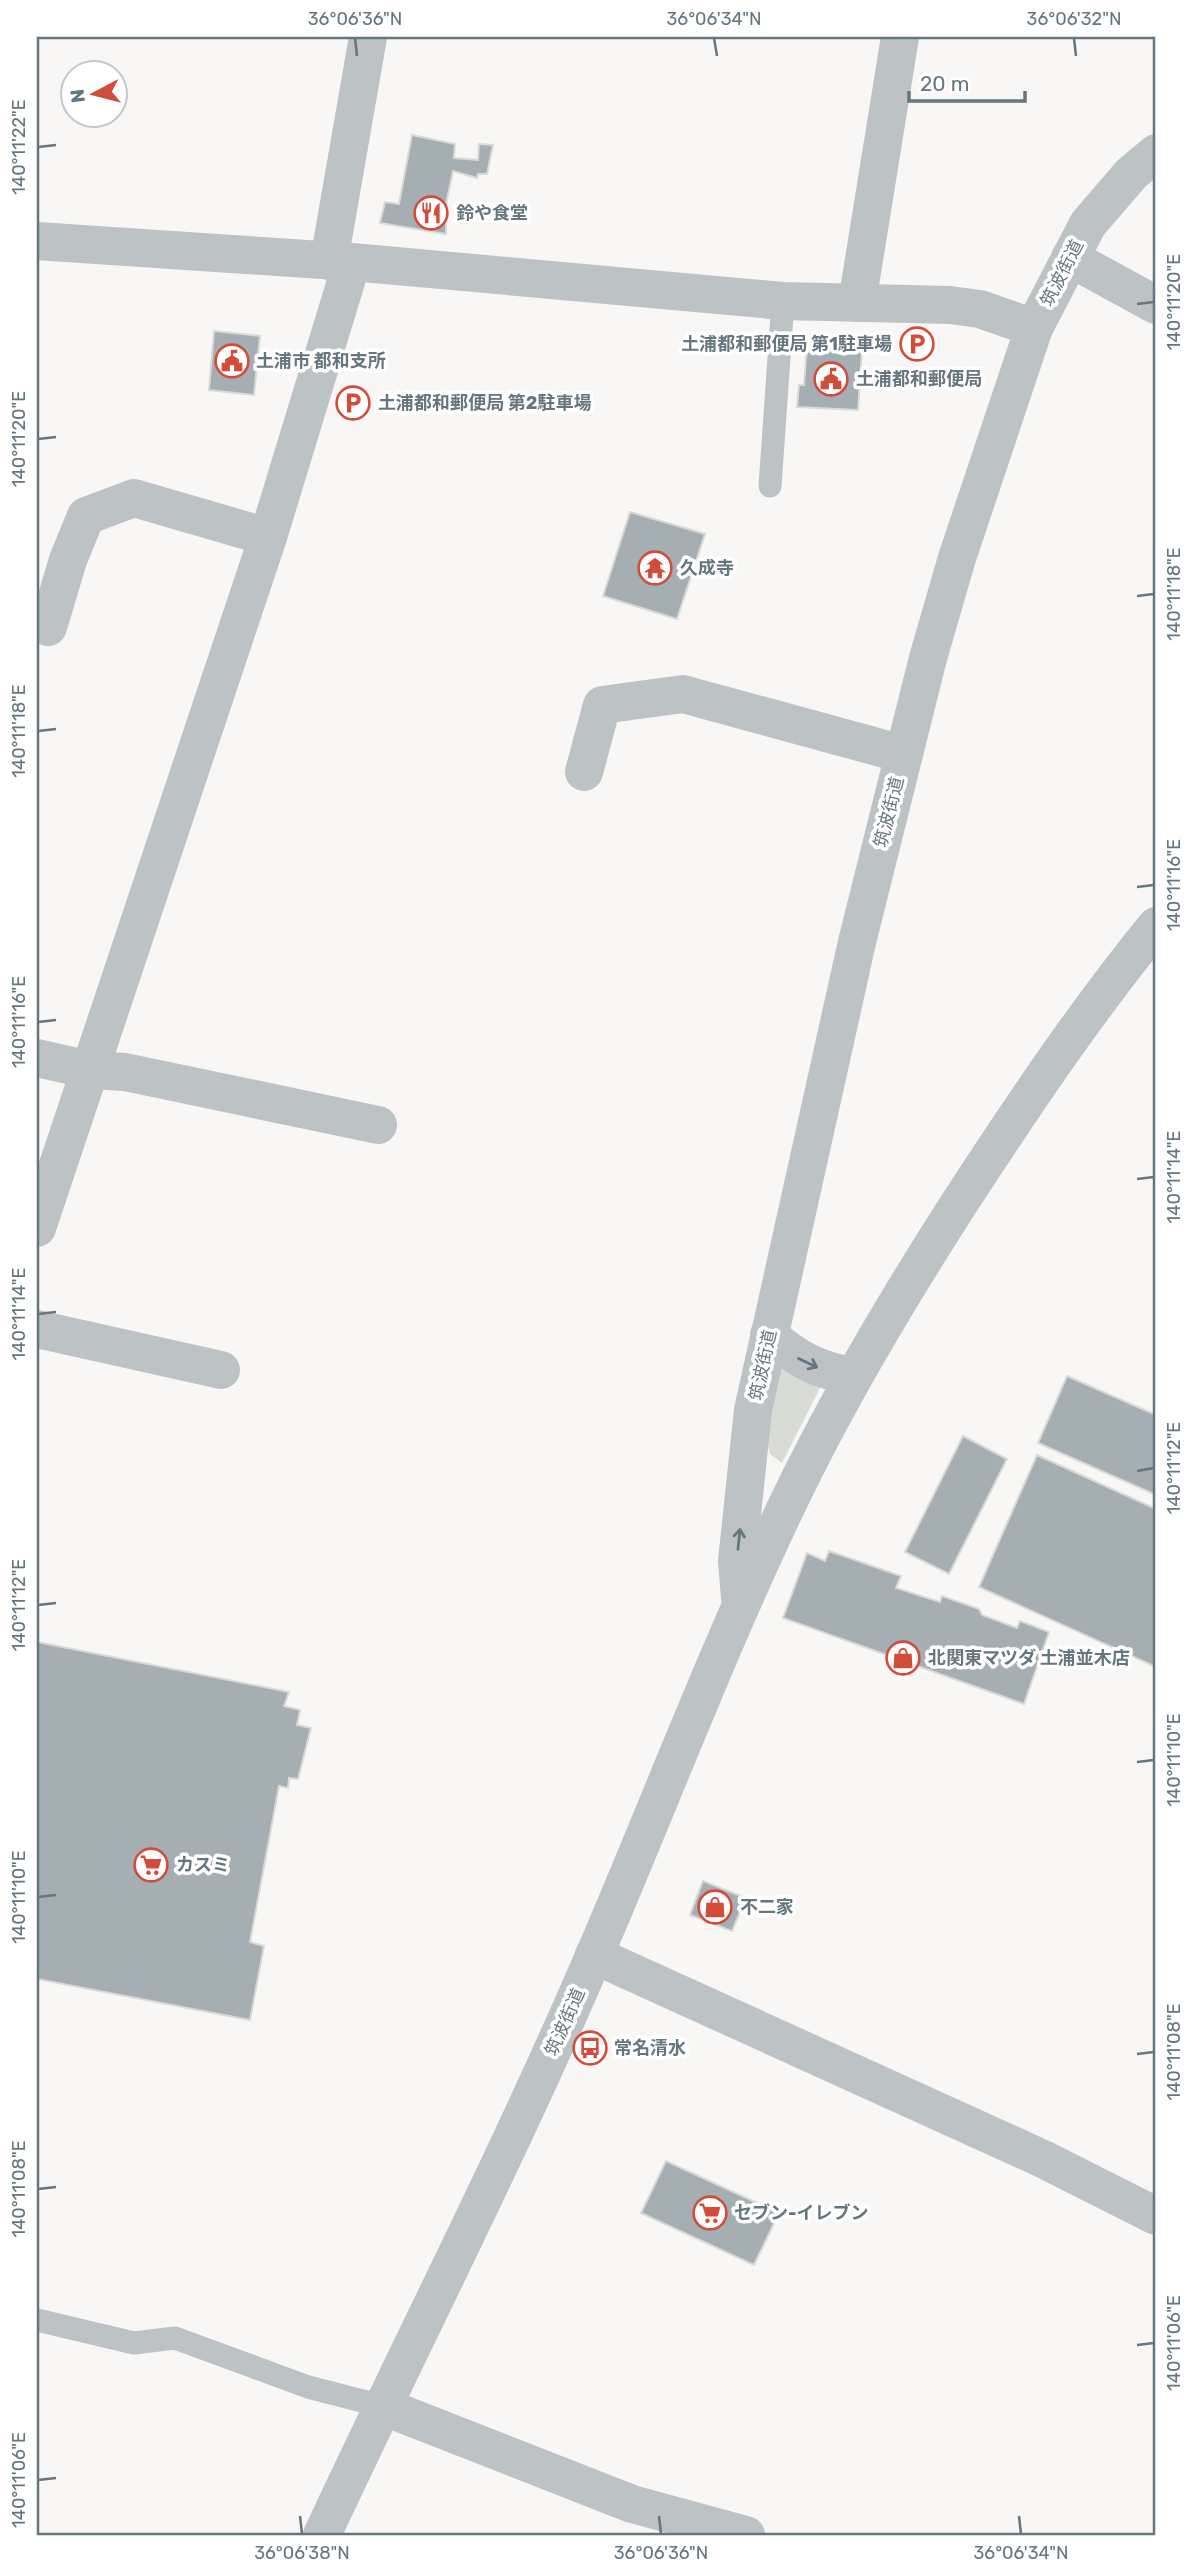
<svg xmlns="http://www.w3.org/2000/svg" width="1193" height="2572" viewBox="0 0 1193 2572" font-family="Rubik,'Noto Sans JP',sans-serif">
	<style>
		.green { fill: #d8dcd5 }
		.building { fill: #a5aeb2; stroke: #d9d9d8; stroke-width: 2 }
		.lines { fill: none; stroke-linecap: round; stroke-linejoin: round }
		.service { stroke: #bdc2c5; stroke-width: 23 }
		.minor { stroke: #bdc2c5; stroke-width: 38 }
		.tertiary { stroke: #bdc2c5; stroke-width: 38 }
		.oneway { stroke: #66767e }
		.ticks { fill: none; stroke: #66767e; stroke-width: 2.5 }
		.labels { text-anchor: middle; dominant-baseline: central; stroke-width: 7; stroke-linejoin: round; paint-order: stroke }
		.poi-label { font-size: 18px; font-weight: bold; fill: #66767e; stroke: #fff; text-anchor: start }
		.street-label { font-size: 18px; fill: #66767e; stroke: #fff }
		.neatline { fill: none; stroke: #66767e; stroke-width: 2.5 }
		.ticks-label { font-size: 18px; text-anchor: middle; fill: #66767e }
	</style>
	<rect width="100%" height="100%" fill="#f8f7f5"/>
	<path class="green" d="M777,1359L824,1380L782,1463L770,1454L767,1441Z"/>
	<g class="building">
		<path d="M412,135L455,144L454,158L478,160L479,144L493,145L487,174H478L477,178L453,171L442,223L446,224V234L380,223L385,202L399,204Z"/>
		<path d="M214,331L260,336L254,395L209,390Z"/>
		<path d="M807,346L862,350L858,410L797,407L799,385H804Z"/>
		<path d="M630,512L705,534L677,619L603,596Z"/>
		<path d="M1067,1376L1156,1415V1495L1038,1443Z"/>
		<path d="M963,1436L1007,1459L949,1574L905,1552Z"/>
		<path d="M1037,1455L1156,1509V1667L979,1587Z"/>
		<path d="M829,1551L901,1576L896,1588L940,1602L942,1596L979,1609L982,1615L1017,1628L1020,1621L1049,1632L1024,1704L783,1618L807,1553L825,1561Z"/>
		<path d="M37,1642L289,1692L284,1706L300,1710L297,1725L311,1728L298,1779L289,1778L288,1788L279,1786L250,1942L264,1946L250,2020L37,1979Z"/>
		<path d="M703,1881L746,1898L732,1931L690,1915Z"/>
		<path d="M666,2161L779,2213L754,2265L641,2213Z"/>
	</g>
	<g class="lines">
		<g class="service">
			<path d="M770,486L783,301"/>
			<path d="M37,2320L134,2343L175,2338L308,2387L382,2406"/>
		</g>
		<g class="minor">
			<path d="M1070,258L1156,305"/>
			<path d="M329,261L368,37"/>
			<path d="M857,303L900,37"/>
			<path d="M48,627L68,560L86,516L134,498L268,537"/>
			<path d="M584,772L602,705L683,694L903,754"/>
			<path d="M37,1058L90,1070L125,1072L378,1125"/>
			<path d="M37,1228L268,537L352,262"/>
			<path d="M37,1329L221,1370"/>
			<path d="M382,2406L632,2504L746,2535"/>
		</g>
		<g class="tertiary">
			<path d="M37,241L352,262L783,301L950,305L980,309L1034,328"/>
			<path d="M769,1335C795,1358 818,1371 854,1376"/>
			<path d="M740,1598L737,1561L753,1410L857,942L928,658L957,558L1034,328L1088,224L1131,174L1156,153"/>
			<path d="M594,1955L1043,2159L1156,2216"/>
			<path d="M322,2535C412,2342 510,2152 594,1956C659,1805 717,1651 788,1503C842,1390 907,1283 975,1179C1032,1092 1090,1007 1156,926"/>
		</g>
	</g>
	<defs><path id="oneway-shaft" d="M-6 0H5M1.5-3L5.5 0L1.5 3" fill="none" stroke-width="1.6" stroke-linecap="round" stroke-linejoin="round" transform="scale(1.75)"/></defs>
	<g class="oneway">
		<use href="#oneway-shaft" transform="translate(808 1363) rotate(26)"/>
		<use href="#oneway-shaft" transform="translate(739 1539) rotate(-84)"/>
	</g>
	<path class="ticks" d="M355,38L357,56M714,38L717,56M1074,38L1076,56M38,147L56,145M1137,304L1154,302M38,439L56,437M1137,596L1154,594M38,731L56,729M1137,887L1154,885M38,1022L56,1020M1137,1179L1154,1177M38,1314L56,1312M1137,1471L1154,1468M38,1605L56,1603M1137,1762L1154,1760M38,1897L56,1895M1137,2054L1154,2052M38,2189L56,2187M1137,2345L1154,2343M38,2480L56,2478M300,2516L302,2534M659,2516L661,2534M1019,2516L1021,2534"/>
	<defs>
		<symbol id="restaurant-ring" viewBox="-11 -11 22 22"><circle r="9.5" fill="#fff" stroke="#d34c3a" stroke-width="1.5"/><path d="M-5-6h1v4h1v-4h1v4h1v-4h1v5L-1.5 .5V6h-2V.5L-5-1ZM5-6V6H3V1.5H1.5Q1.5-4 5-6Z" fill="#d34c3a"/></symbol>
		<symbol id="parking-ring" viewBox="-11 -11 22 22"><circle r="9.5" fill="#fff" stroke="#d34c3a" stroke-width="1.5"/><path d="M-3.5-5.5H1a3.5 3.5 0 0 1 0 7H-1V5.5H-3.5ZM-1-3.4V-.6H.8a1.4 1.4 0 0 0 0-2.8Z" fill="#d34c3a"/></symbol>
		<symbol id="civic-ring" viewBox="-11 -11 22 22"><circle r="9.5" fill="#fff" stroke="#d34c3a" stroke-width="1.5"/><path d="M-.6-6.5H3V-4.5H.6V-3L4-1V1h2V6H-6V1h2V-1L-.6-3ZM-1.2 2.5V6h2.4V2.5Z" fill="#d34c3a"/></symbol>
		<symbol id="temple-ring" viewBox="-11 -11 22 22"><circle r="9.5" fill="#fff" stroke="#d34c3a" stroke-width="1.5"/><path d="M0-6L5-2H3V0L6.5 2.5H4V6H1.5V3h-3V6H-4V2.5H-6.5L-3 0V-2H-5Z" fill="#d34c3a"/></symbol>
		<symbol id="shop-ring" viewBox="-11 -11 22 22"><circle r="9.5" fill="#fff" stroke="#d34c3a" stroke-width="1.5"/><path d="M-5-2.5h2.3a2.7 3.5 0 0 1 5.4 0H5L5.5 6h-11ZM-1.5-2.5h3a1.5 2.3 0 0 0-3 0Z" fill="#d34c3a"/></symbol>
		<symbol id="supermarket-ring" viewBox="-11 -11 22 22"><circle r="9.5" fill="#fff" stroke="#d34c3a" stroke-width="1.5"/><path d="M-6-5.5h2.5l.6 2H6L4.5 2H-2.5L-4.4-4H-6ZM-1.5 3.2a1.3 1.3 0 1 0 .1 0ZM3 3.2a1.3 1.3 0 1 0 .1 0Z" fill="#d34c3a"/></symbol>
		<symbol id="bus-ring" viewBox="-11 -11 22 22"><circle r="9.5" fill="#fff" stroke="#d34c3a" stroke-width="1.5"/><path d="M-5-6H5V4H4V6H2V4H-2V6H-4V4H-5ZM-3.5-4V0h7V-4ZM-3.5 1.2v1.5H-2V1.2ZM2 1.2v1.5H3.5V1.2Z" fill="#d34c3a"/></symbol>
	</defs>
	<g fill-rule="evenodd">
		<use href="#restaurant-ring" x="412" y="194" width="38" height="38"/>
		<use href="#parking-ring" x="898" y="325" width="38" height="38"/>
		<use href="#civic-ring" x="213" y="342" width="38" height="38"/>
		<use href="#civic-ring" x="812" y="360" width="38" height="38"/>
		<use href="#parking-ring" x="334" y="384" width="38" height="38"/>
		<use href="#temple-ring" x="636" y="549" width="38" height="38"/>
		<use href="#shop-ring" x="884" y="1639" width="38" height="38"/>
		<use href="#supermarket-ring" x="132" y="1846" width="38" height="38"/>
		<use href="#shop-ring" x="696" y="1888" width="38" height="38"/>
		<use href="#bus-ring" x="571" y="2029" width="38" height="38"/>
		<use href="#supermarket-ring" x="691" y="2194" width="38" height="38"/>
	</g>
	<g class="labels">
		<g class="poi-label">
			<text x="456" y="213">鈴や食堂</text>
			<text x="892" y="344" text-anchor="end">土浦都和郵便局 第1駐車場</text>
			<text x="256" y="361">土浦市 都和支所</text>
			<text x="856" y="379">土浦都和郵便局</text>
			<text x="378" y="403">土浦都和郵便局 第2駐車場</text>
			<text x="680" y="568">久成寺</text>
			<text x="928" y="1658">北関東マツダ 土浦並木店</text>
			<text x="176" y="1865">カスミ</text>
			<text x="740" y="1907">不二家</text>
			<text x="614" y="2048">常名清水</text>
			<text x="734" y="2213">セブン-イレブン</text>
		</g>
		<g class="street-label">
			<text transform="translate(1062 273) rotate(-63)">筑波街道</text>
			<text transform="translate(889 812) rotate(-76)">筑波街道</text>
			<text transform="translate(763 1365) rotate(-78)">筑波街道</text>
			<text transform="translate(565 2022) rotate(-66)">筑波街道</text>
		</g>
	</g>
	<rect width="1193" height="2572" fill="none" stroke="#ffffff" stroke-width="77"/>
	<g transform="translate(94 94) rotate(263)"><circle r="33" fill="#ffffff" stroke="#c2c8cb" stroke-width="2"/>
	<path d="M0-5L12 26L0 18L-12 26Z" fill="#d34c3a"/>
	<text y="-10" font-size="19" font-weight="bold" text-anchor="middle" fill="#66767e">N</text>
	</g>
	<path d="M909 91v10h116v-10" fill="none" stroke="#66767e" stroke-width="3.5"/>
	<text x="920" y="91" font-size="21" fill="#66767e" stroke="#ffffff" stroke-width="5" paint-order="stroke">20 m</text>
	<rect x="38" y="38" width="1116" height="2496" class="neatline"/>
	<g class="ticks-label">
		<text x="355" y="25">36°06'36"N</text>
		<text x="714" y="25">36°06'34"N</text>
		<text x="1074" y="25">36°06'32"N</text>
		<text transform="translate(19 147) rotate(-90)" y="6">140°11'22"E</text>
		<text transform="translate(1174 302) rotate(-90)" y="6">140°11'20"E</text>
		<text transform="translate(19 439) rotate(-90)" y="6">140°11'20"E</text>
		<text transform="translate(1174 594) rotate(-90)" y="6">140°11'18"E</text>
		<text transform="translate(19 731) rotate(-90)" y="6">140°11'18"E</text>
		<text transform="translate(1174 885) rotate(-90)" y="6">140°11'16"E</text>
		<text transform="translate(19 1022) rotate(-90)" y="6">140°11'16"E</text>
		<text transform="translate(1174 1177) rotate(-90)" y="6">140°11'14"E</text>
		<text transform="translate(19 1314) rotate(-90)" y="6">140°11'14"E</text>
		<text transform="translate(1174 1468) rotate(-90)" y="6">140°11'12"E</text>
		<text transform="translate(19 1605) rotate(-90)" y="6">140°11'12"E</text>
		<text transform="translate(1174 1760) rotate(-90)" y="6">140°11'10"E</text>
		<text transform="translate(19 1897) rotate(-90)" y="6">140°11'10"E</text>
		<text transform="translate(1174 2052) rotate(-90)" y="6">140°11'08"E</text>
		<text transform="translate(19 2189) rotate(-90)" y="6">140°11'08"E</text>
		<text transform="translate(1174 2343) rotate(-90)" y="6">140°11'06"E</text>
		<text transform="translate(19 2480) rotate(-90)" y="6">140°11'06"E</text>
		<text x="302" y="2559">36°06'38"N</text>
		<text x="661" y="2559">36°06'36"N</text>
		<text x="1021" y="2559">36°06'34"N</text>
	</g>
</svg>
